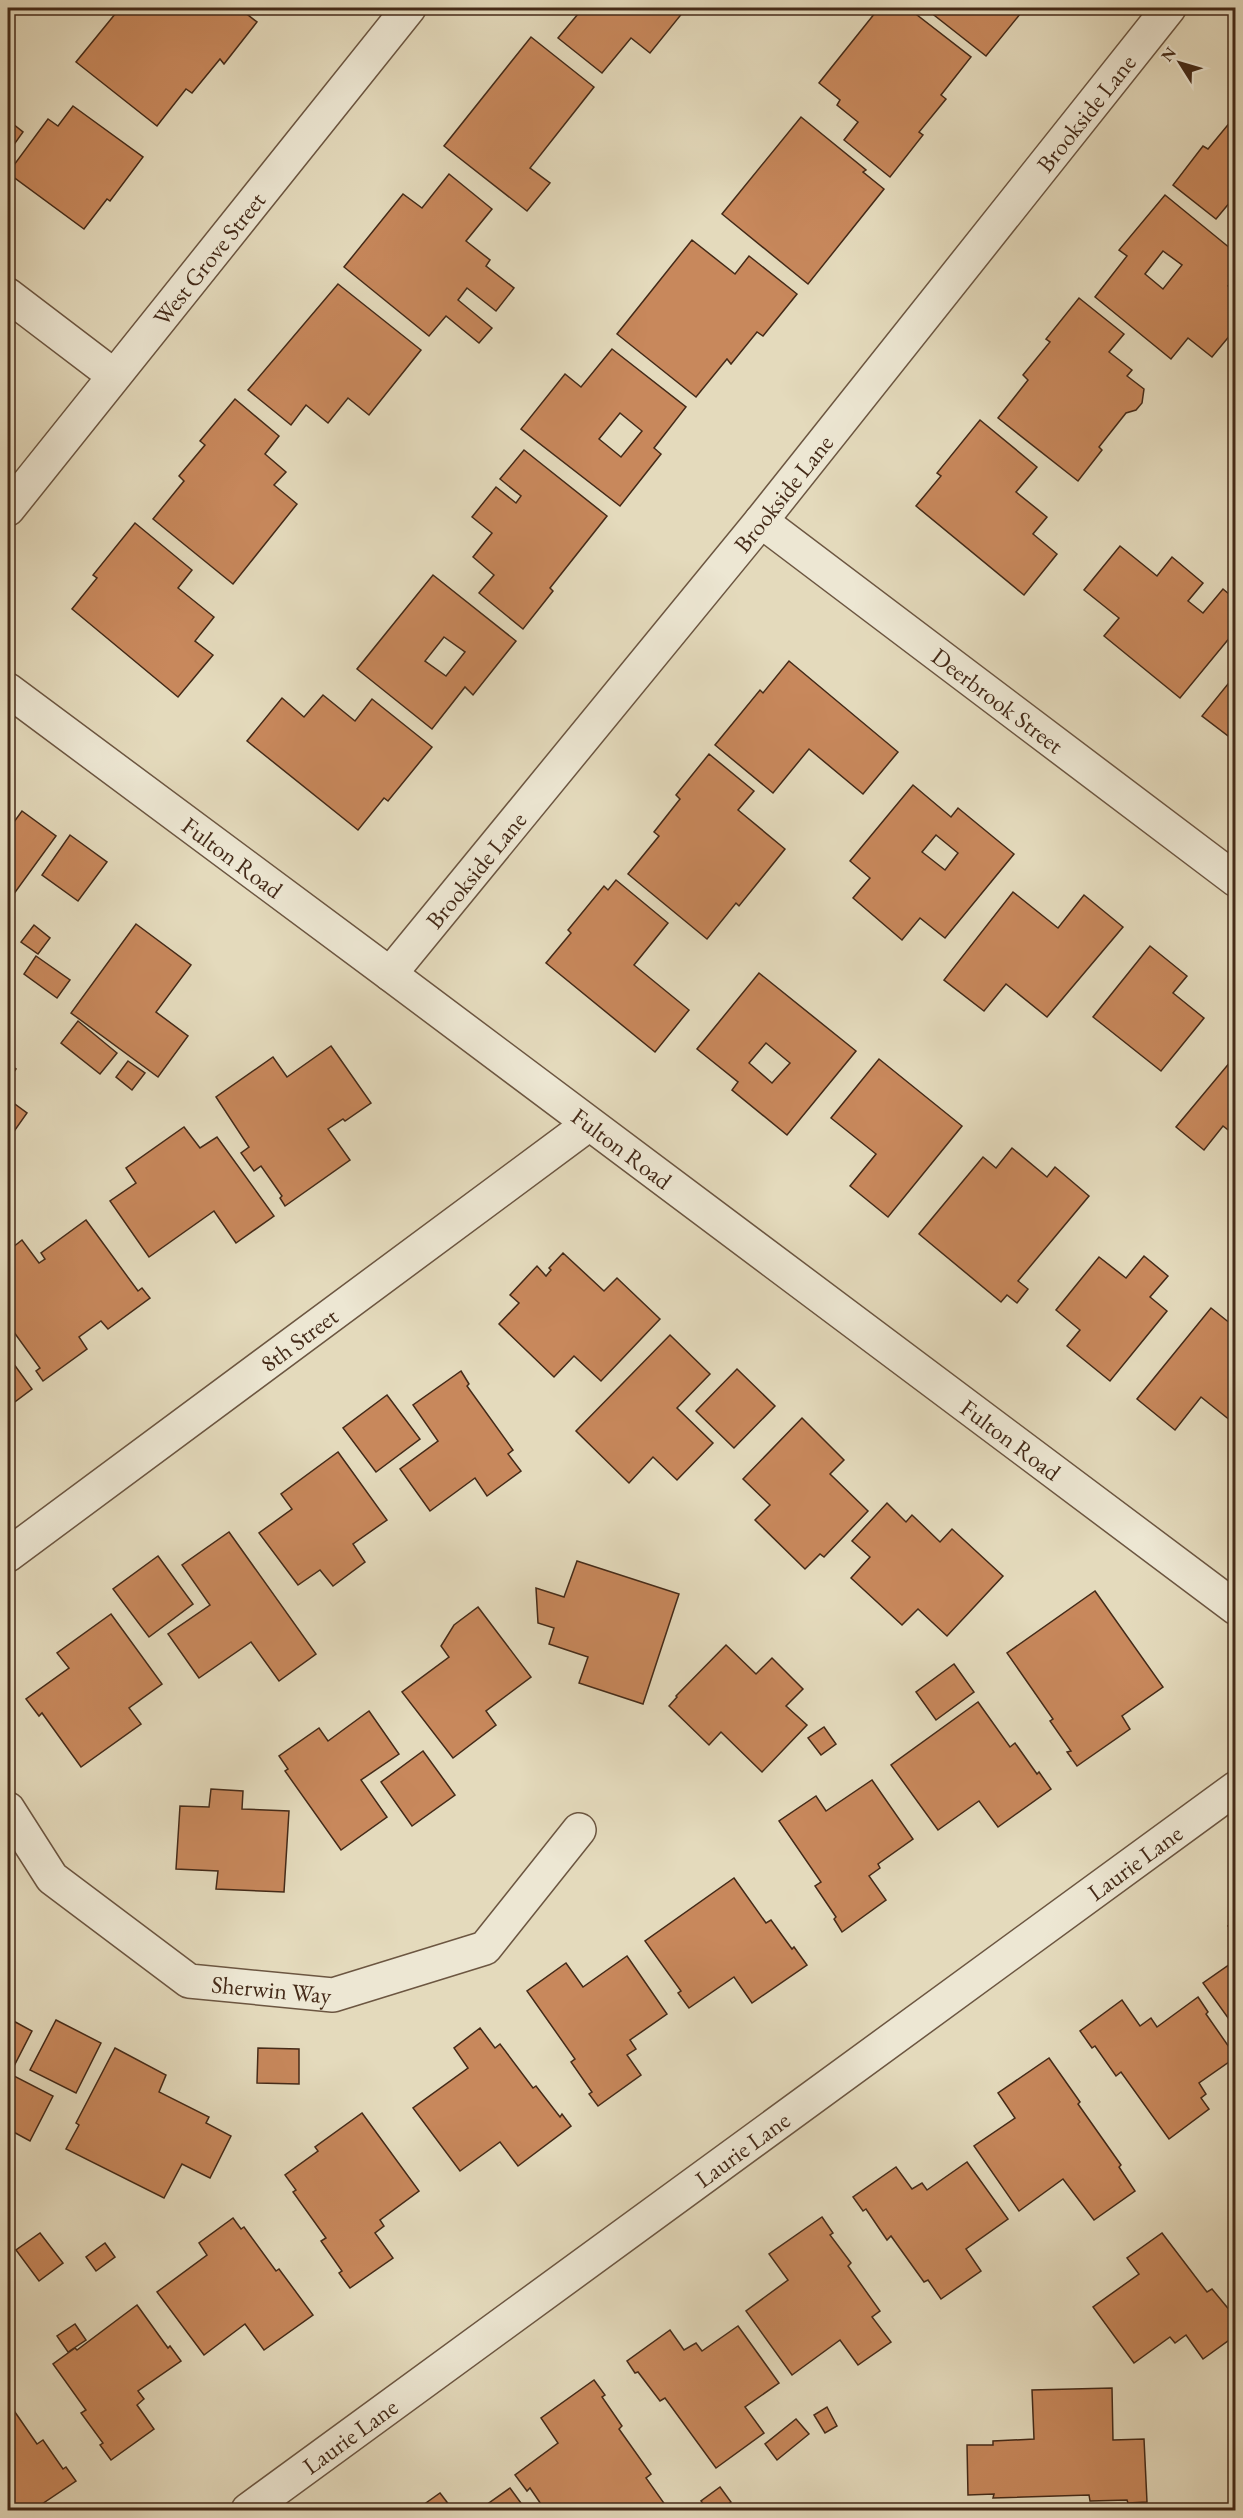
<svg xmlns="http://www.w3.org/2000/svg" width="1243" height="2518" viewBox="0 0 1243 2518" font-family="'EB Garamond',serif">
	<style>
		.building { fill: #c8885c; stroke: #442a18; stroke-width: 1.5; fill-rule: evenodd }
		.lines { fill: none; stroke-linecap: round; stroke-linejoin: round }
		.minor-casing { stroke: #6c5641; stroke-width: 36 }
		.minor { stroke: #ede7d3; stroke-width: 33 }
		.labels { text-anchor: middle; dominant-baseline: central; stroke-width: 4.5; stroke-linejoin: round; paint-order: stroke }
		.street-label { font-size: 24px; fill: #442a18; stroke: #ede7d3 }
	</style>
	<rect width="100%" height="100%" fill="#e4dabc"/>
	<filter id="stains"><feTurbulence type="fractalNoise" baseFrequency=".00333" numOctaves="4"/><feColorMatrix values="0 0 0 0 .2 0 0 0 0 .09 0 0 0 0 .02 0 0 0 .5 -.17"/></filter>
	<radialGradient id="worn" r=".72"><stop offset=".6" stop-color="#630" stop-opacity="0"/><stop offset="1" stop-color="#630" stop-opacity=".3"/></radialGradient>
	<g class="building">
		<path d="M120,8H239L257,22L224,64L220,59L192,93L186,89L157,126L76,62Z"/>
		<path d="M583,8H680L684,11L650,53L631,38L602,73L558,38Z"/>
		<path d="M879,8H908L971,57L941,95L946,99L919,132L923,135L890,177L844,140L858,122L837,105L840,100L819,83Z"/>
		<path d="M925,8H1025L986,56Z"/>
		<path d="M531,37L594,87L530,168L550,183L527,211L444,146Z"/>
		<path d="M73,106L143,157L110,201L107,199L84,229L8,173L48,119L58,126Z"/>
		<path d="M1236,115V204L1231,201L1216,219L1173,185L1203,146L1208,149Z"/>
		<path d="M801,117L866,170L863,172L884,189L808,284L722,214Z"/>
		<path d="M8,120L23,132L8,153Z"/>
		<path d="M449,174L492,209L466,241L490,260L486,266L514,288L496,311L467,288L458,300L492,328L479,343L446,316L429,336L344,267L403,194L422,208Z"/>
		<path d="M1165,195L1236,253V277L1228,286L1236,292V328L1212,357L1188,338L1171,359L1095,297L1127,256L1119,250ZM1163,251L1182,265L1163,289L1145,274Z"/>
		<path d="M692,240L735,274L749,256L797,294L763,336L757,332L731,364L727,359L696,397L617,334Z"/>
		<path d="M338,284L421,350L369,415L348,398L328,423L306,405L291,425L248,390Z"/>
		<path d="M1079,298L1124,334L1109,352L1132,370L1127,376L1144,389L1142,403L1136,410L1126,413L1099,447L1102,450L1078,481L998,418L1028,380L1023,375L1050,342L1046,339Z"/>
		<path d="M612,349L686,407L654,448L661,454L620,506L521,429L565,374L581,387ZM620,413L642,431L621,457L599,439Z"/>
		<path d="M235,399L279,436L265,454L286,472L274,485L297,504L233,584L153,519L184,481L179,476L205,445L200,441Z"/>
		<path d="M980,420L1037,467L1016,492L1047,517L1033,534L1057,554L1024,595L916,506L941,476L937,473Z"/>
		<path d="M524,450L607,516L550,588L553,591L523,629L479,593L494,575L473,557L492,533L472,517L496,487L516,503L521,496L500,479Z"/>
		<path d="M135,523L192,570L178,588L214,617L195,641L213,655L178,697L72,609L97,578L93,575Z"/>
		<path d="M1120,546L1157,576L1172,557L1203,583L1188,601L1203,613L1223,589L1236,600V630L1180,698L1104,636L1119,618L1084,590Z"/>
		<path d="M433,575L516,641L473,695L465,687L432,729L357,669ZM444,637L465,652L446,676L425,661Z"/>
		<path d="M789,661L898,752L863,794L809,749L773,793L715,745L760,690L763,693Z"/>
		<path d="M1236,674V742L1202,716Z"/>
		<path d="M323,695L355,721L372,699L432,747L388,801L384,798L358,830L247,741L282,698L304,717Z"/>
		<path d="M709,754L754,791L738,810L785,849L739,906L736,903L707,939L628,874L659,836L654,832L680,799L676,795Z"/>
		<path d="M913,785L951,817L958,808L1014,854L945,938L920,918L902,940L853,898L870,878L850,861ZM936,835L958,853L945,870L922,852Z"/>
		<path d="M22,811L56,836L8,902V817L14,822Z"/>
		<path d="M70,835L107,862L78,901L42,875Z"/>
		<path d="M616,880L668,923L634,965L689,1010L655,1052L546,963L571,933L568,930L604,886L608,890Z"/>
		<path d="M1013,892L1058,928L1084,895L1123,927L1047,1017L1006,984L984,1011L944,980Z"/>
		<path d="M136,924L191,965L156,1012L188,1036L158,1077L71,1013Z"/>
		<path d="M34,925L50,938L38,954L21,942Z"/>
		<path d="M1150,946L1187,976L1173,993L1204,1018L1161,1071L1093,1017Z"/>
		<path d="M36,956L70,980L57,998L24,974Z"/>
		<path d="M759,973L856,1051L787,1135L732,1090L738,1082L697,1049ZM766,1043L790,1063L772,1083L749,1063Z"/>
		<path d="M78,1021L117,1053L100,1074L61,1043Z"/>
		<path d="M331,1046L371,1103L345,1121L343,1119L328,1129L350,1160L285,1206L280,1198L282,1196L261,1166L254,1171L241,1153L249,1147L216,1097L273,1057L287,1077Z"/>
		<path d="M1236,1055V1136L1223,1126L1204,1150L1176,1127Z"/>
		<path d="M879,1059L962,1126L888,1217L850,1186L876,1154L831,1118Z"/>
		<path d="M128,1061L145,1073L132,1090L116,1077Z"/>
		<path d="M8,1063L16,1069L8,1081Z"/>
		<path d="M8,1099L27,1113L8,1140Z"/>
		<path d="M184,1127L200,1148L217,1137L274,1216L236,1243L214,1211L149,1257L110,1201L136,1183L126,1168Z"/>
		<path d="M1012,1148L1047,1177L1055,1167L1089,1196L1018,1281L1028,1289L1017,1303L1007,1295L1001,1302L919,1234L983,1157L996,1168Z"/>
		<path d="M86,1220L138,1291L142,1288L150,1298L108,1329L101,1321L79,1337L87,1349L43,1381L36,1371L40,1368L8,1324V1251L22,1240L39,1263L45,1259L41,1253Z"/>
		<path d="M563,1253L604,1291L617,1278L660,1319L601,1381L574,1356L554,1377L499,1324L519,1303L510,1295L537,1266L546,1276L551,1270L549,1268Z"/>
		<path d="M1144,1256L1168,1276L1150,1297L1167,1311L1110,1381L1067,1346L1080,1330L1056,1310L1099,1257L1126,1278Z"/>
		<path d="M1211,1308L1236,1328V1425L1201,1397L1175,1430L1137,1399Z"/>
		<path d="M670,1335L710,1374L677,1408L713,1443L677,1480L653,1457L629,1483L576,1431Z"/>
		<path d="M8,1356L32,1389L8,1407Z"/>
		<path d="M737,1369L775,1406L734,1448L696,1411Z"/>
		<path d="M461,1371L469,1384L467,1386L513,1450L508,1454L521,1471L487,1496L475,1478L430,1511L400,1469L438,1441L413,1405Z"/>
		<path d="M387,1395L420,1439L376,1472L343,1428Z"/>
		<path d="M802,1418L844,1460L830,1474L868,1511L824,1557L820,1554L805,1569L755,1520L770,1505L743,1479Z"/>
		<path d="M338,1452L387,1520L353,1544L365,1562L333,1586L320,1570L298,1585L259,1533L292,1509L281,1494Z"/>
		<path d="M887,1503L906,1522L912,1515L940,1542L952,1529L1003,1576L947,1636L918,1609L902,1625L851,1578L870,1557L852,1541Z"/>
		<path d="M229,1532L316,1654L279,1681L251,1642L199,1678L168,1634L210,1605L182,1565Z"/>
		<path d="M158,1556L193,1604L149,1637L113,1589Z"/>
		<path d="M577,1561L679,1594L643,1704L579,1683L588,1657L549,1644L554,1628L538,1623L536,1588L564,1597Z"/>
		<path d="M1095,1591L1163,1687L1122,1716L1130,1729L1077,1766L1067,1752L1071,1751L1050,1721L1053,1719L1007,1653Z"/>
		<path d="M478,1607L531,1677L486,1711L496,1725L453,1758L402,1692L449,1657L441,1646L454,1625Z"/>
		<path d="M111,1614L162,1684L129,1708L141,1724L81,1767L42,1713L39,1716L26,1699L69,1668L57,1653Z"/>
		<path d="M726,1645L756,1674L772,1658L803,1689L786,1706L807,1725L762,1772L721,1732L709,1745L669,1706L677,1697L676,1696Z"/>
		<path d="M954,1664L974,1692L936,1720L916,1692Z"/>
		<path d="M978,1702L1010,1747L1015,1743L1037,1774L1039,1772L1051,1789L998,1827L979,1801L938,1830L891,1765Z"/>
		<path d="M369,1711L399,1754L361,1780L387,1817L341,1850L285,1771L288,1769L279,1756L319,1728L328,1741Z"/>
		<path d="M824,1727L836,1744L821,1755L808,1738Z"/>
		<path d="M423,1751L455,1795L412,1826L381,1782Z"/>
		<path d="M872,1780L913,1839L878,1864L880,1868L869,1876L886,1900L842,1932L834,1919L836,1917L815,1886L821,1882L779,1821L816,1796L826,1811Z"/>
		<path d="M211,1789L243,1791L242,1809L289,1811L284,1892L216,1889L218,1871L176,1869L180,1806L209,1807Z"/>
		<path d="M734,1878L766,1923L771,1920L792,1949L794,1947L807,1965L752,2003L734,1977L689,2008L678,1993L681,1991L645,1941Z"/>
		<path d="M1236,1921V1937L1228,1926Z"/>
		<path d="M627,1956L667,2014L630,2040L636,2049L627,2055L641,2075L598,2106L589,2094L592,2092L571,2062L575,2059L527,1991L566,1963L583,1987Z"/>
		<path d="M1236,1960V2029L1203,1983Z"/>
		<path d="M1198,1997L1208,2012L1206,2014L1236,2057L1199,2083L1206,2094L1201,2098L1209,2109L1169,2139L1121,2072L1116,2076L1095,2046L1092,2048L1080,2031L1122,2000L1140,2026L1151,2018L1157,2027Z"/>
		<path d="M8,2018L32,2031L10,2074L53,2096L30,2141L8,2129Z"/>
		<path d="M56,2020L101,2043L76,2093L30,2070Z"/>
		<path d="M480,2028L495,2048L500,2044L533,2088L536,2086L560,2117L562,2114L571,2126L518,2166L500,2142L460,2171L413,2108L468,2068L454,2048Z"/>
		<path d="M115,2048L166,2075L159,2092L209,2117L206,2123L231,2136L210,2178L182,2164L164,2198L66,2149L79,2125L76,2123Z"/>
		<path d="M258,2048L299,2049V2084L257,2083Z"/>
		<path d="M1049,2058L1080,2102L1078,2104L1121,2165L1119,2167L1135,2191L1094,2220L1063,2179L1019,2211L974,2146L1015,2118L998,2093Z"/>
		<path d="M362,2113L419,2191L380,2220L384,2226L375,2233L393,2258L350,2288L339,2273L342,2271L321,2241L326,2238L293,2192L296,2190L285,2175L318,2151L315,2147Z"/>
		<path d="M967,2162L1008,2219L966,2249L981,2271L941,2299L928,2280L924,2282L891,2236L887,2240L866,2209L863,2211L853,2197L896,2167L912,2189L922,2183L927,2190Z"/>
		<path d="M822,2217L833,2233L830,2235L851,2263L848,2266L880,2311L872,2317L891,2342L858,2365L840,2340L792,2375L746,2311L788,2280L769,2254Z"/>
		<path d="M233,2218L241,2229L244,2227L276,2271L279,2269L313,2315L264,2350L245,2324L204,2355L157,2292L207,2255L199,2243Z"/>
		<path d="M40,2233L63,2263L39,2281L16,2250Z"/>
		<path d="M1162,2233L1207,2292L1212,2289L1236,2318V2335L1203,2359L1186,2335L1175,2343L1170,2337L1134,2363L1093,2307L1139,2274L1127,2258Z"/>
		<path d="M105,2243L115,2257L96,2271L86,2257Z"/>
		<path d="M137,2305L168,2348L170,2346L181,2361L138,2391L144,2399L137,2405L154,2429L111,2460L100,2445L103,2443L81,2413L86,2410L53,2364L75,2348L77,2350Z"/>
		<path d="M75,2324L86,2340L68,2352L57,2336Z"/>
		<path d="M738,2326L779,2383L745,2407L764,2433L716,2468L665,2398L660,2401L638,2372L635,2373L627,2361L670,2330L684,2350L696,2343L702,2351Z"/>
		<path d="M594,2380L605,2395L602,2397L622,2426L619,2429L651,2474L646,2478L666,2506L661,2510H613L609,2504L600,2510H545L530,2488L527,2491L515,2475L558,2443L541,2418Z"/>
		<path d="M1112,2388L1113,2440L1144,2439L1147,2502L1128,2503L1127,2500L1090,2501L1089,2495L993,2498L994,2494L968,2495L967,2445H993V2441L1034,2439L1032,2390Z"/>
		<path d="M8,2402L37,2444L43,2440L63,2469L66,2467L76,2481L33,2510H16L8,2498Z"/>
		<path d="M827,2407L837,2426L825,2433L814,2415Z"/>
		<path d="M796,2419L809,2434L777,2460L765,2444Z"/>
		<path d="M720,2487L731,2502L720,2510H708L701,2501Z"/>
		<path d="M510,2488L526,2510H479Z"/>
		<path d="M440,2493L453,2510H416Z"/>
	</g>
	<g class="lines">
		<defs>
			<g id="minor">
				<path d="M8,295L113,375"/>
				<path id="s1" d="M8,509L409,8"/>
				<path id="s2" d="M761,521L1236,880"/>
				<path id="s3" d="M8,690L390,974L1236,1608"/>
				<path id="s4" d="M390,974L761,521L1169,8"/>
				<path id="s5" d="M8,1555L589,1124"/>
				<path id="s6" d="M8,1809L52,1878L189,1981L333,1995L485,1948L579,1830"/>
				<path id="s7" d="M248,2510L1236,1788"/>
			</g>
		</defs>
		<use href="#minor" class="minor-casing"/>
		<use href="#minor" class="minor"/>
	</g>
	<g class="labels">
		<g class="street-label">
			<text stroke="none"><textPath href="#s4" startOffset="1107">Brookside Lane</textPath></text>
			<text stroke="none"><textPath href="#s1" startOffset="321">West Grove Street</textPath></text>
			<text stroke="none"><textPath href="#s4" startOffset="621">Brookside Lane</textPath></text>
			<text stroke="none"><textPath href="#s2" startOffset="297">Deerbrook Street</textPath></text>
			<text stroke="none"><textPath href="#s3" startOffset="280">Fulton Road</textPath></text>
			<text stroke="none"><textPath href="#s4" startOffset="135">Brookside Lane</textPath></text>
			<text stroke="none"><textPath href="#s3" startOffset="766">Fulton Road</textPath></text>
			<text stroke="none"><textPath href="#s5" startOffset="362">8th Street</textPath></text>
			<text stroke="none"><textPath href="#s3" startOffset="1252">Fulton Road</textPath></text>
			<text stroke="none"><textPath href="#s7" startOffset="1098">Laurie Lane</textPath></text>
			<text stroke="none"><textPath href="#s6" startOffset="336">Sherwin Way</textPath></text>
			<text stroke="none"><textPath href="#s7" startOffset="612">Laurie Lane</textPath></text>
			<text stroke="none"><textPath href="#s7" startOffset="126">Laurie Lane</textPath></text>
		</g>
	</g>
	<rect width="1243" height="2518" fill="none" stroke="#e4dabc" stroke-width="30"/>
	<rect x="9" y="9" width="1225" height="2500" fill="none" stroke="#442a18" stroke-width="3"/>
	<rect x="15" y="15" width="1213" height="2488" fill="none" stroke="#442a18" stroke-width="1.5"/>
	<g transform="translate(1180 63) rotate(307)" stroke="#ede7d3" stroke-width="4.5" paint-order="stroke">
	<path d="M0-4.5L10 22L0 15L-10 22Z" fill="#442a18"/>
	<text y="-9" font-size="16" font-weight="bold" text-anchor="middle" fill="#442a18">N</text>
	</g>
	<rect width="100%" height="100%" filter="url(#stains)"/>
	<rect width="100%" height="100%" fill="url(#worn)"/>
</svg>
